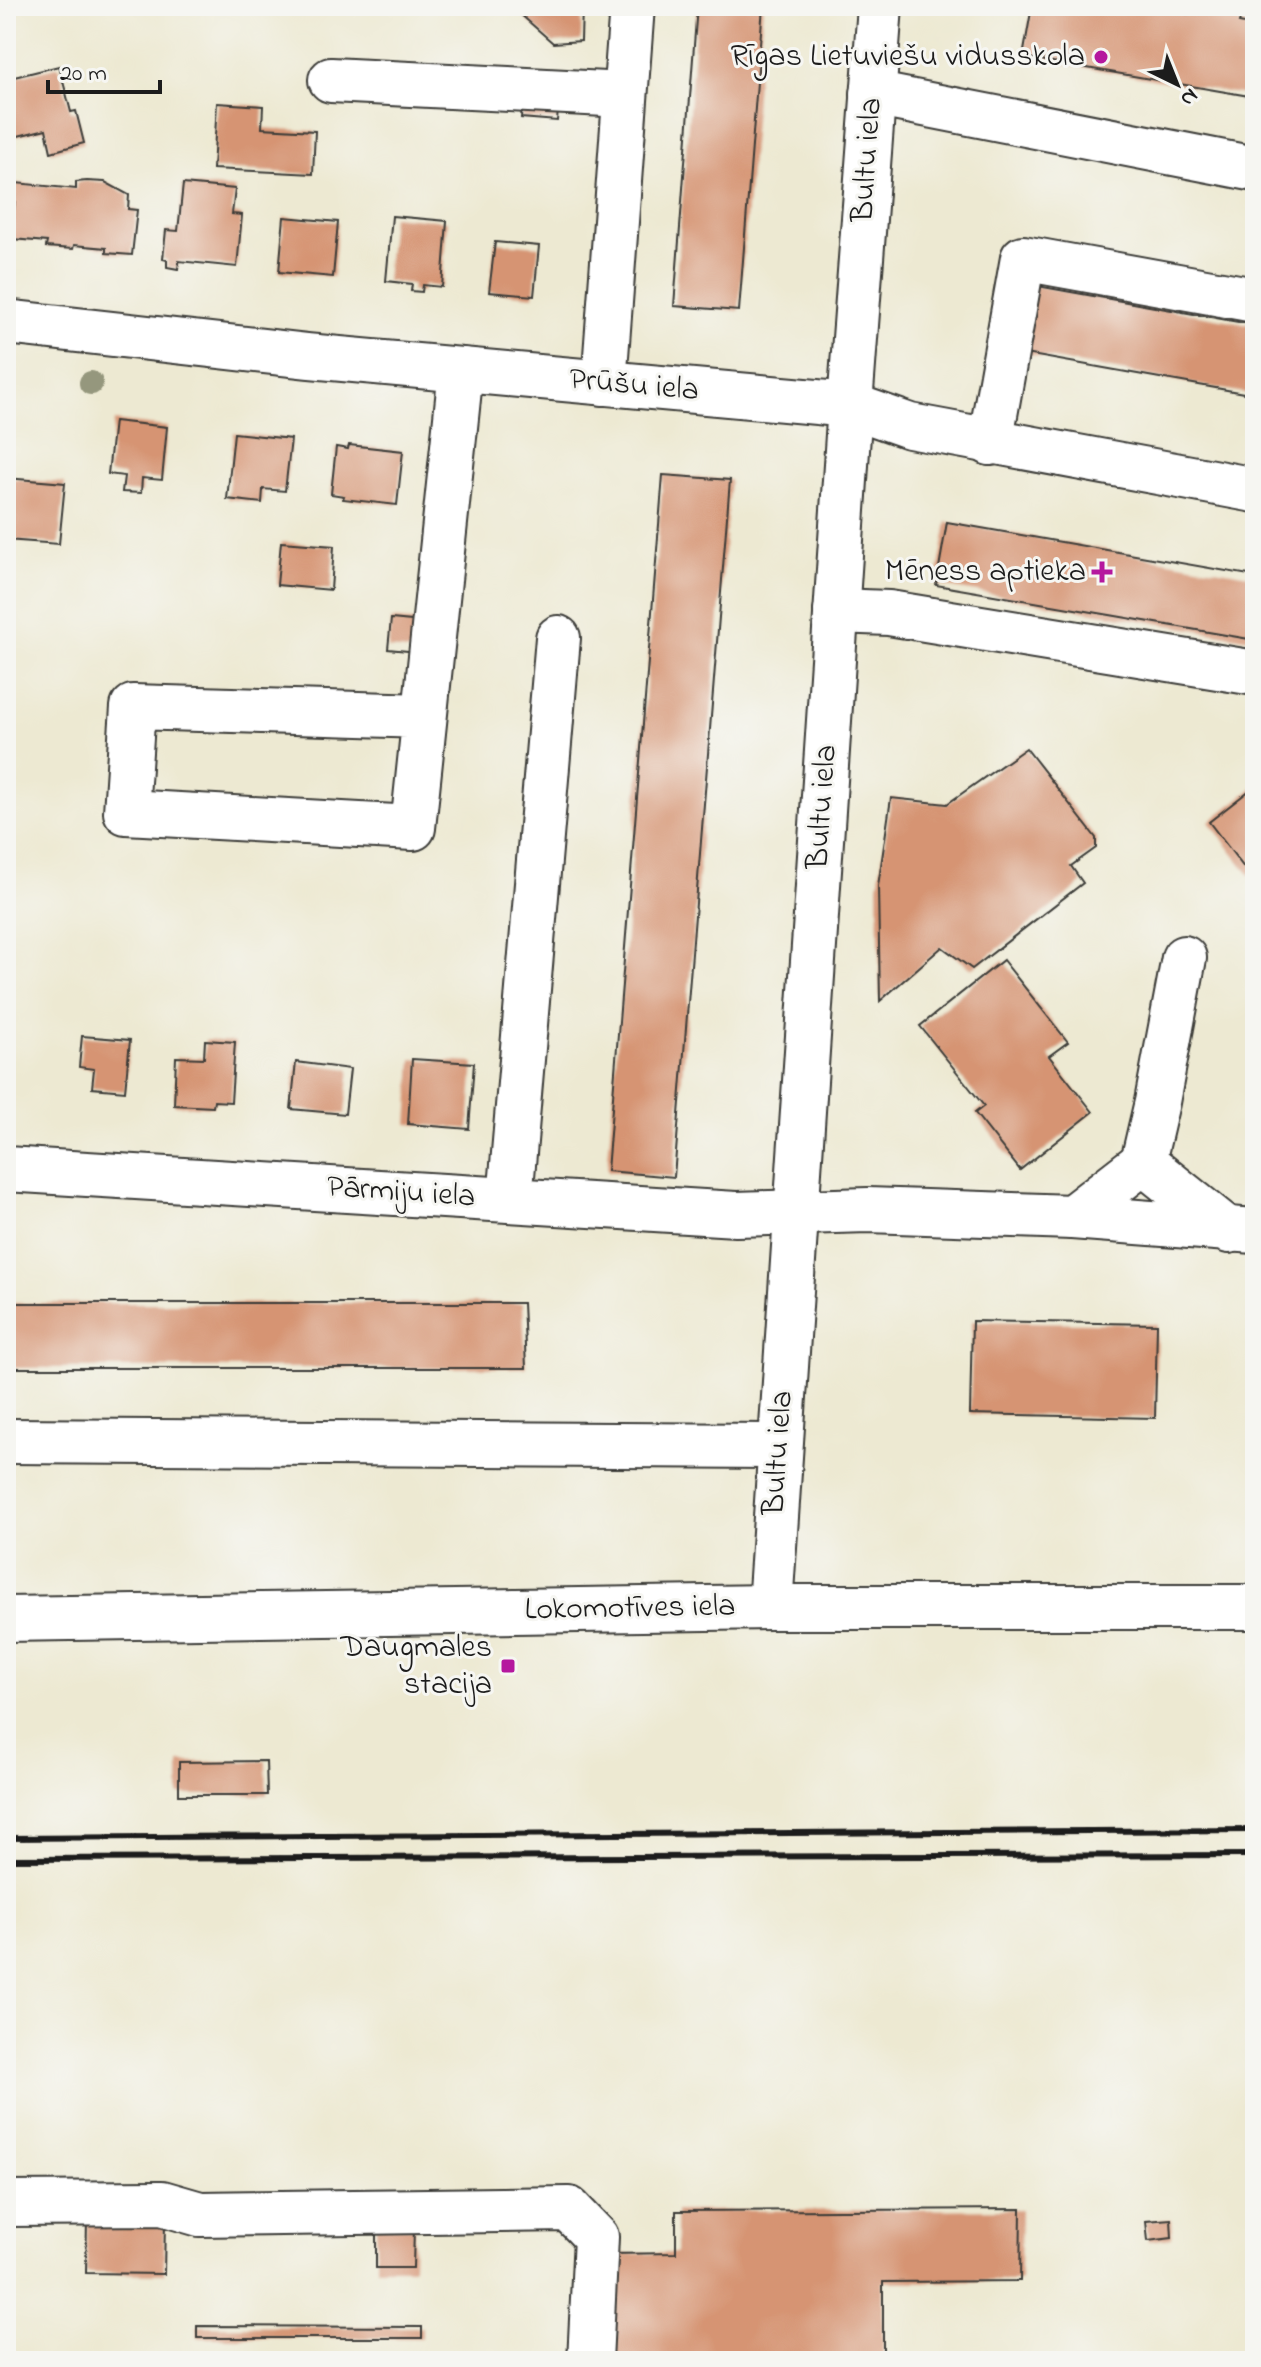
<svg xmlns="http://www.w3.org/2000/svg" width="1261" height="2367" viewBox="0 0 1261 2367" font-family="'Indie Flower',sans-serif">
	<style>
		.building { fill: #d69473 }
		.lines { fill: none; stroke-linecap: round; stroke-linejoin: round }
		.minor-casing { stroke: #3b3b37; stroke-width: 48 }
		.minor { stroke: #fff; stroke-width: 44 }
		.rail { stroke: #1c1c1c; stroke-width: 6 }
		.tree { fill: #95977d }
		.poi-dot { fill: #b5179e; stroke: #f6f6f2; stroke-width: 3 }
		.labels { text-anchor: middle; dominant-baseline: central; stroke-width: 6; stroke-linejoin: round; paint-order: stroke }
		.poi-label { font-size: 32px; fill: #1c1c1c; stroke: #f6f6f2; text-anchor: end }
		.street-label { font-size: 32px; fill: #1c1c1c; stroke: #f6f6f2 }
	</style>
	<rect width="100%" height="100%" fill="#f6f6f2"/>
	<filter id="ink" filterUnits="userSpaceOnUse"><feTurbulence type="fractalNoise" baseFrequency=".0125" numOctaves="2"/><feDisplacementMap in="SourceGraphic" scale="16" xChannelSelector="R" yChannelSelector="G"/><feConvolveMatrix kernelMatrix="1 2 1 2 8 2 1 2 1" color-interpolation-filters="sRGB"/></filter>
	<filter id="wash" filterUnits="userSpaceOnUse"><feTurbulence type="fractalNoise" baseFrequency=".006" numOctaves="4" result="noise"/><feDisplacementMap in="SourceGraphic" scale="32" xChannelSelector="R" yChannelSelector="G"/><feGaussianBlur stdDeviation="1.8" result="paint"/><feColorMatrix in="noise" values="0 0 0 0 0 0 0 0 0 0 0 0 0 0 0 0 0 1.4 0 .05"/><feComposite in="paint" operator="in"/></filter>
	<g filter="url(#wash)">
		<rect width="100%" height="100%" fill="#ede9d2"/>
		<g id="blocks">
			<g class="building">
				<path d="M511,6H582L581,41L553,43Z"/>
				<path d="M697,6H763L739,311L674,306Z"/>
				<path d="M1032,6H1143L1187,14L1188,6H1249L1247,15L1241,14L1239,23L1255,26V97L1023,57Z"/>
				<path d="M59,66L71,112L76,111L84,143L51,152L46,129L6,139V79Z"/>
				<path d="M523,96L559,98L557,121L521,118Z"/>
				<path d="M217,103L263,106L262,128L315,131L313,174L213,169Z"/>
				<path d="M87,181L105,182L129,195L128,209L137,210L132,255L106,253V248L74,245L73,249L46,247L47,242L12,239L16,183L76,189V182Z"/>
				<path d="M183,184L235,189L232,214L242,215L237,267L179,261L178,269L167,267V260L163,259L166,230L178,231Z"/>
				<path d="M392,216L447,221L442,287L423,285L422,292L411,291L412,284L386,281Z"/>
				<path d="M284,217L338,222L333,277L279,272Z"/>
				<path d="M495,242L539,246L534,296L489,292Z"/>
				<path d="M1032,285L1255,325V395L1020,353Z"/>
				<path d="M114,421L167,427L162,480L142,478L141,493L122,492L124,476L108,474Z"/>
				<path d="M234,433L291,439L285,491L263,489L262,503L227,499Z"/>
				<path d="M349,445L403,451L397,505L343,499L344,496L331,494L336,447L348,449Z"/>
				<path d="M663,475L730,480L674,1177L607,1171Z"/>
				<path d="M6,478L65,483L59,544L6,540Z"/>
				<path d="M947,522L1255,576V640L936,585Z"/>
				<path d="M281,542L334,546L331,590L277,585Z"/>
				<path d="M391,619L422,622L418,652L388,649Z"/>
				<path d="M1026,748L1096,838V848L1071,866L1083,883L972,969L942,947L880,1001L878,886L891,798L947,804Z"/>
				<path d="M1255,786V882L1209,822Z"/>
				<path d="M1003,960L1068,1042L1049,1056L1093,1112L1020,1170L975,1113L984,1106L920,1026Z"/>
				<path d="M82,1036L130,1040L125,1091L92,1088L94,1069L79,1067Z"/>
				<path d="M205,1040L235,1042L231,1102L214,1101L213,1107L174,1105L176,1057L204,1058Z"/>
				<path d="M412,1059L474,1063L469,1129L408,1124Z"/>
				<path d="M296,1062L350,1069L345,1114L291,1109Z"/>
				<path d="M6,1303H523L526,1368H6Z"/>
				<path d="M972,1321L1157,1324L1155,1418L970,1414Z"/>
				<path d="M266,1761L267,1795H179V1762Z"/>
				<path d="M1021,2209L1020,2281L883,2282V2361H609V2254L676,2253V2211Z"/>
				<path d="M1171,2219L1172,2238L1148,2241L1146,2221Z"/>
				<path d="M87,2220H165L164,2274L86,2273Z"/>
				<path d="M376,2226L414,2227L413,2268H376Z"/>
				<path d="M197,2326L422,2327V2338H197Z"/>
			</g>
		</g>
	</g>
	<g filter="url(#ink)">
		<use href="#blocks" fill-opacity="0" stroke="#3b3b37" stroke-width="2"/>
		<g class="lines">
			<defs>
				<g id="minor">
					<path d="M331,80L625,95"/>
					<path d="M873,94L1255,169"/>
					<path d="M6,322L308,356L850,405L910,426L1255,490"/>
					<path d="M604,383L632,6"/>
					<path d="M990,443L1023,258L1255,300"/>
					<path d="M836,611L889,613L1255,673"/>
					<path d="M424,716L133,707L126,812L413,828L461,370"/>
					<path d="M1184,958L1157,1102L1143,1162L1229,1231"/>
					<path d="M6,1169L736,1214L868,1210L1072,1217L1255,1231"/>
					<path d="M510,1200L558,638"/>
					<path d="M1072,1217L1143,1162"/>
					<path d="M6,1441L779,1446"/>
					<path d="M770,1607L850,405L880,6"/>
					<path d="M6,1619L770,1607H1255"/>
					<path d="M6,2204L162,2203L200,2214L569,2209L596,2237L590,2361"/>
				</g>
			</defs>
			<use href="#minor" class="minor-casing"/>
			<use href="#minor" class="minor"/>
			<g class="rail">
				<path d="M6,1838L1255,1830"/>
				<path d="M6,1859L1255,1855"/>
			</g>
		</g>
		<circle class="tree" cx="91" cy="383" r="12"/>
	</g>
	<g class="poi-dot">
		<circle cx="1101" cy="57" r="8"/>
		<path d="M1098 560h8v8h8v8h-8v8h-8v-8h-8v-8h8z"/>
		<rect x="500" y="1658" width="16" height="16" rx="4"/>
	</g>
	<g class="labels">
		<g class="poi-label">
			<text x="1085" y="57">Rīgas Lietuviešu vidusskola</text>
			<text x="1086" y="572">Mēness aptieka</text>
			<text x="492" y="1648">Daugmales<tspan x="492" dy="37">stacija</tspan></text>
		</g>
		<g class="street-label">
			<text transform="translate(868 160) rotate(-86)">Bultu iela</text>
			<text transform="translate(634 386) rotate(5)">Prūšu iela</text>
			<text transform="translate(823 807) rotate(-86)">Bultu iela</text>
			<text transform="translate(401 1193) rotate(4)">Pārmiju iela</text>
			<text transform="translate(779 1453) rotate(-86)">Bultu iela</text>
			<text transform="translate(630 1609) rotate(-1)">Lokomotīves iela</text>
		</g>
	</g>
	<rect width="1261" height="2367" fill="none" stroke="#f6f6f2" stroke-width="32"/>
	<g transform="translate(1177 84) rotate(137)" stroke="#f6f6f2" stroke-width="6" paint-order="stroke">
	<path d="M0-6L14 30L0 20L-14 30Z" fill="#1c1c1c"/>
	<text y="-12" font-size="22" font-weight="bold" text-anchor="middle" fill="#1c1c1c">N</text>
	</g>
	<path d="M48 80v12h112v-12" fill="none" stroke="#1c1c1c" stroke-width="4"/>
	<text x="60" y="80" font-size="24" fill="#1c1c1c" stroke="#f6f6f2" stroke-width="6" paint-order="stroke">20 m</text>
</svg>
